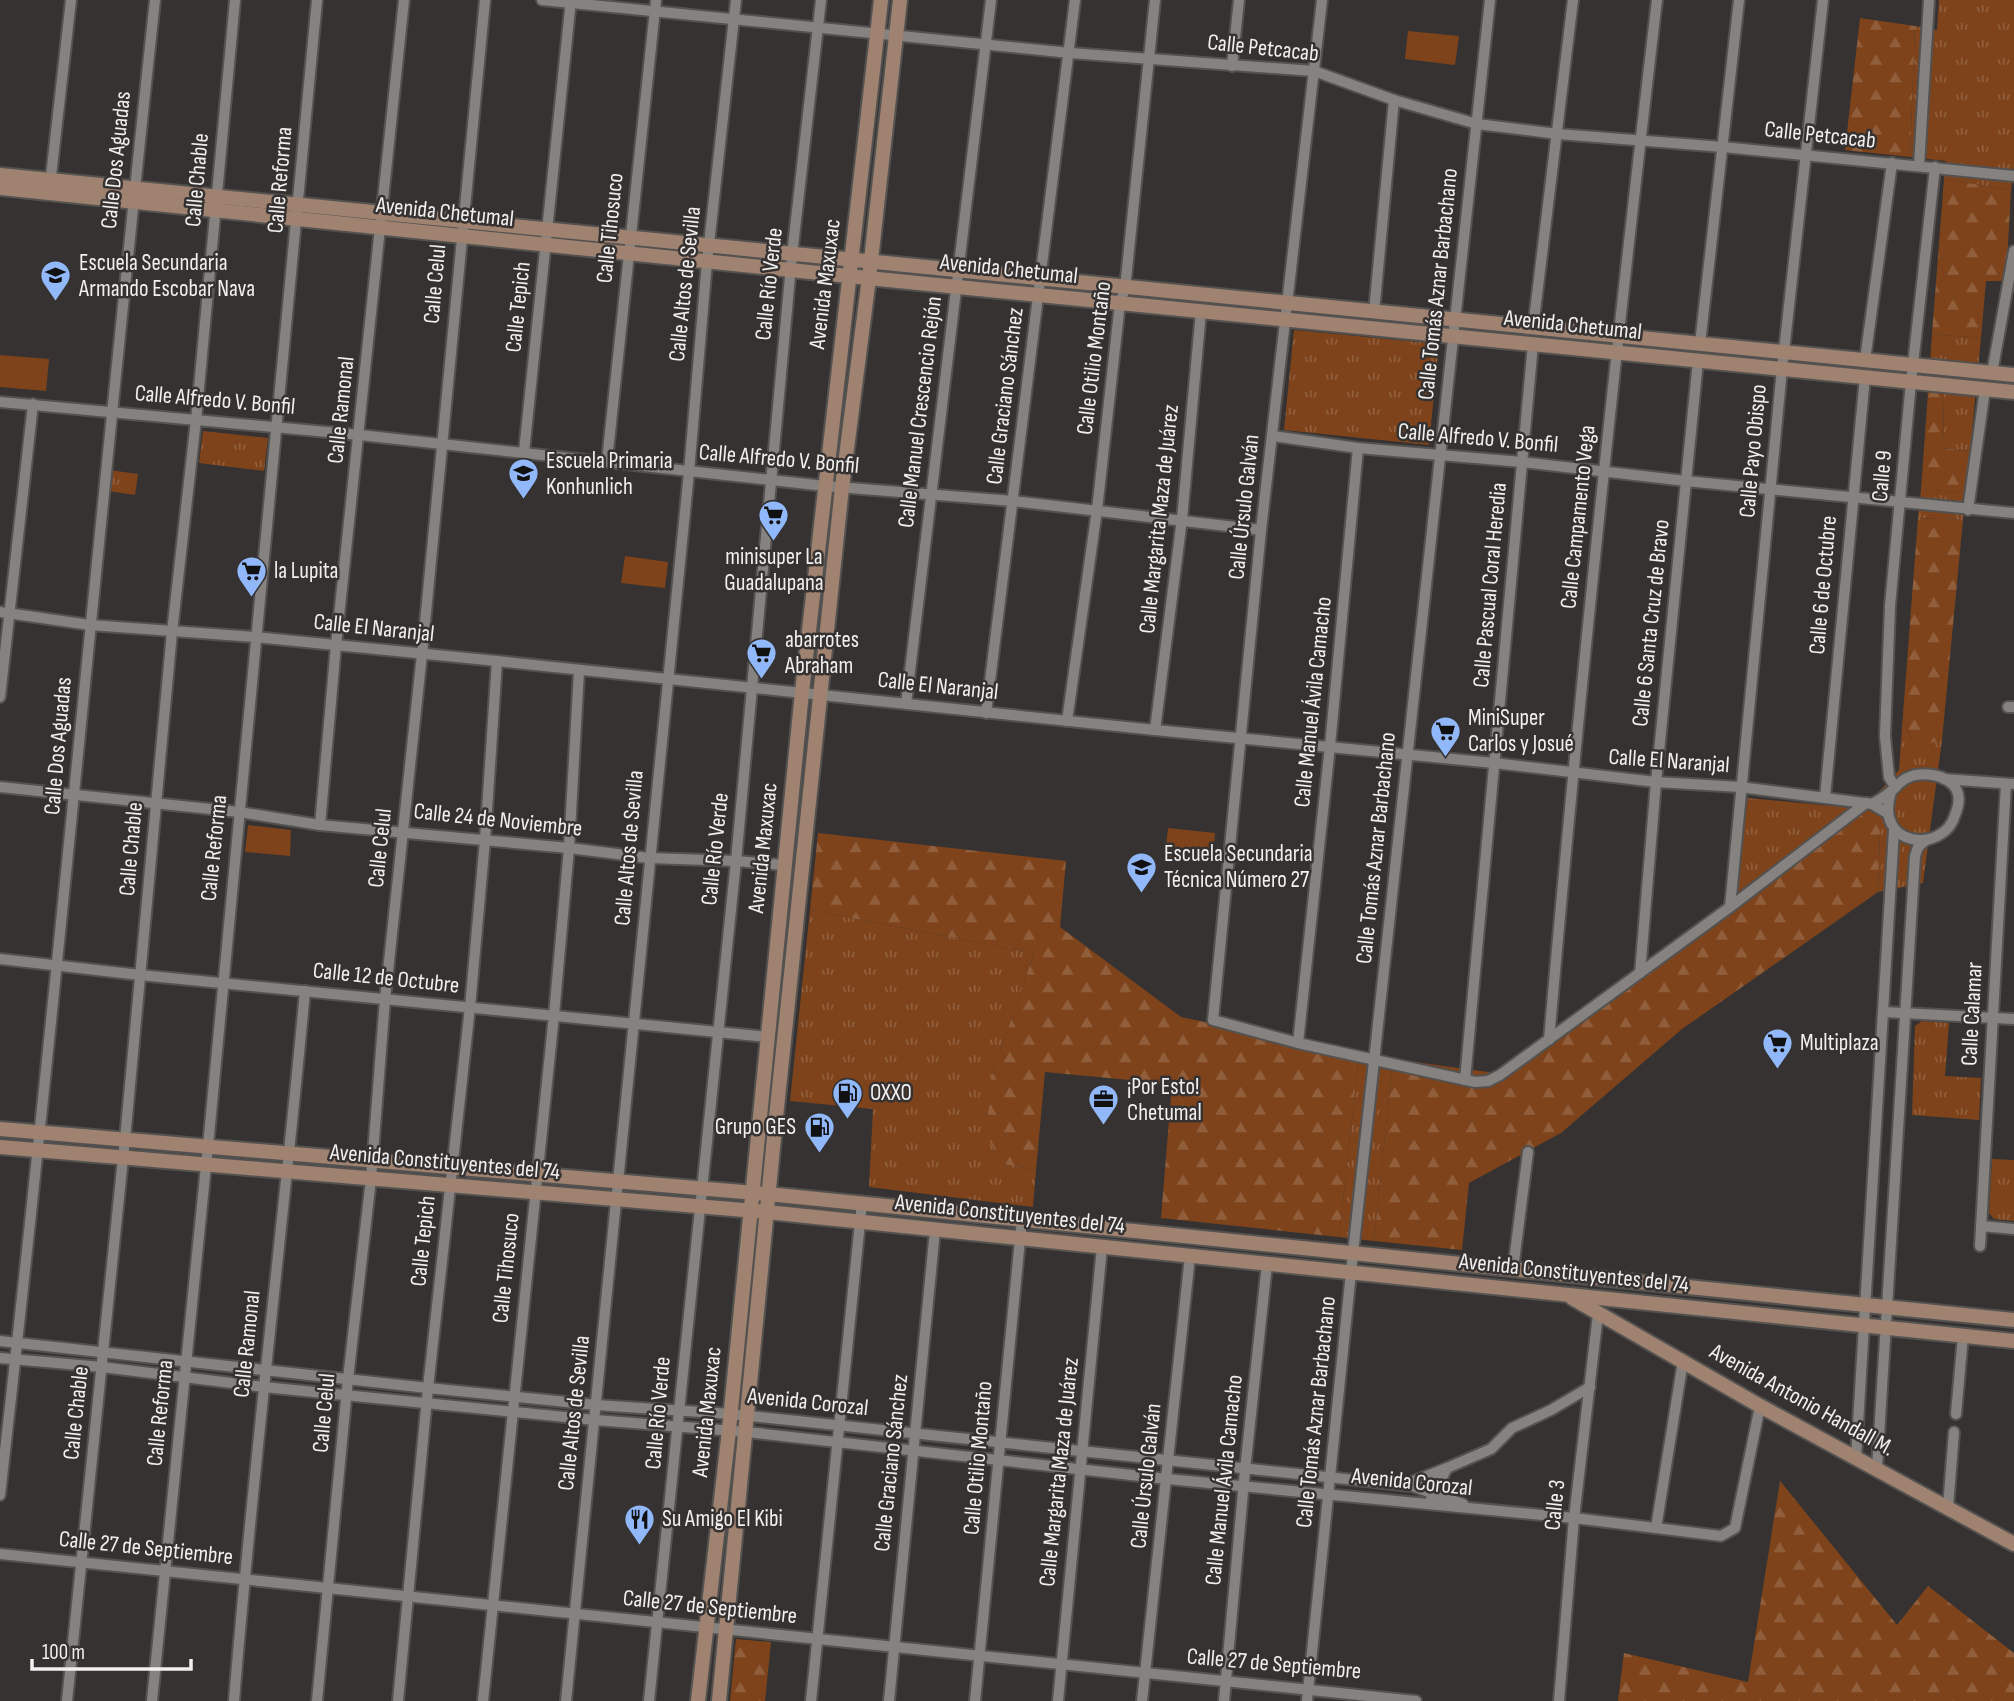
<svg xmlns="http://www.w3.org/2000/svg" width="2014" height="1701" viewBox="0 0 2014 1701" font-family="'Sofia Sans Condensed',sans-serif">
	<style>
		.grass { fill: url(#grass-tufts) }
		.forest { fill: url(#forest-firs) }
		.pitch { fill: #7e431b }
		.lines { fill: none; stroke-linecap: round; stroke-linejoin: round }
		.street-casing { stroke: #535251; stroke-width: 14 }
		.secondary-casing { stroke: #535251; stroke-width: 18 }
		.street { stroke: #858280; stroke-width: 10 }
		.secondary { stroke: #9f826f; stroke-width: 14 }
		.labels { text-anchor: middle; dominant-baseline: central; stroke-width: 5; stroke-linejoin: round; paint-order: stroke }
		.street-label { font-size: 23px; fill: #f1f0ef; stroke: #353231 }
		.poi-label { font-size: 23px; fill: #f1f0ef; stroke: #353231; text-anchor: start }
	</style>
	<defs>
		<pattern id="grass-tufts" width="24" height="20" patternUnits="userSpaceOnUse" patternTransform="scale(1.75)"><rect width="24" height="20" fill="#7e431b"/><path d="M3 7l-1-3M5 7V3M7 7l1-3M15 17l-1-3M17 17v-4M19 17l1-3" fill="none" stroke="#915e3c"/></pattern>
		<pattern id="forest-firs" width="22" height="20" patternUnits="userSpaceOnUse" patternTransform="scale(1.75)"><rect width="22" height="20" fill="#7e431b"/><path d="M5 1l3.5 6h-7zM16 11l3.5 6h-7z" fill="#915e3c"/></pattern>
	</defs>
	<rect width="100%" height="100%" fill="#353231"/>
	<g class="grass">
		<path d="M1939,0H2014V166L2011,190L1944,179L1946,161L1910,157L1915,26L1937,30Z"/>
		<path d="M1294,330L1439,344L1429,445L1284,430Z"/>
		<path d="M1932,334L1981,338L1970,451L1943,448L1944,394L1928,393Z"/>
		<path d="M203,431L268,438L264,471L199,463Z"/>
		<path d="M109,470L138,474L135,495L108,491Z"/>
		<path d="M1921,489L1966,493L1963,520L1918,518Z"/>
		<path d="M1903,714L1911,740L1918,745L1942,740L1923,883L1878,892L1880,831L1730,903L1748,798L1863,809L1899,770Z"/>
		<path d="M810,910L1034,953L992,1075L1003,1164L1036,1170L1033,1207L869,1187L873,1109L790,1101Z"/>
		<path d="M1922,1021L1949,1023L1945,1076L1981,1078L1979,1120L1912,1115L1915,1026Z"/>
		<path d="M1359,1055L1393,1059L1374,1241L1339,1237Z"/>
		<path d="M1992,1159L2014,1160V1221L1994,1219L1989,1213Z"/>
	</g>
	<g class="forest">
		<path d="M1860,18L1915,26L1910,157L1845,150Z"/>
		<path d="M1944,179L2011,190L2006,281H1986L1981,338L1932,334Z"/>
		<path d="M1928,393H1944L1943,448L1970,451L1966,493L1921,489Z"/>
		<path d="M1918,518L1963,520L1942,740L1918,746L1911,740L1903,714Z"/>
		<path d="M1863,809L1877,819L1880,831L1878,892L1682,1029L1561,1133L1469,1183L1462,1250L1374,1241L1393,1059L1495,1073Z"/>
		<path d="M818,833L1066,861L1060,927L1181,1017L1359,1055L1339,1237L1161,1218L1172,1084L1045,1072L1036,1170L1003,1164L986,1135L992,1075L1034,953L810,910Z"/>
		<path d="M1780,1481L1897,1625L1928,1586L2014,1653V1701H1618L1624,1653L1748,1682Z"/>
		<path d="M736,1639L771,1642L765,1701H730Z"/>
	</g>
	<g class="pitch">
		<path d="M1408,31L1459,36L1455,65L1405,59Z"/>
		<path d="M0,355L49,359L46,391L0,387Z"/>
		<path d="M625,556L668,562L665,588L621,583Z"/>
		<path d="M248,825L291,830L290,856L245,852Z"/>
		<path d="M1168,828L1215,833L1213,862L1165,857Z"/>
	</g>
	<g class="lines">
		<defs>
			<g id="street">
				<path d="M542,0L1070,53L1314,71L1394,100L1477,124L1558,134L1723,147L2014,176"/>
				<path d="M1322,0L1261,530L1213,1020L1298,1043L1475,1082L1488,1081L1500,1075L1730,907L1866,803"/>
				<path d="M1232,66L1239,0"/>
				<path d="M1919,166L1929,0"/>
				<path d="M50,185L71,0"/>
				<path d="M1374,312L1394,100"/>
				<path d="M1533,328L1573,0"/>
				<path d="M1700,344L1739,0"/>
				<path d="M1865,360L1892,163"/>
				<path d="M1992,373L2014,251"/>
				<path d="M0,402L360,435L825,486L1013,501L1261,530"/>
				<path d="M1273,436L1358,448L1522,462L1686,481L2014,513"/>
				<path d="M524,452L571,0"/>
				<path d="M607,461L656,0"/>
				<path d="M1968,510L1985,389"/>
				<path d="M0,612L90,625L255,637L497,661L1155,730L1494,763L1656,782L1740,787L1872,804L1887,813"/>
				<path d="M0,697L33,404"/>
				<path d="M906,704L991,0"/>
				<path d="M2008,707H2014"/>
				<path d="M986,713L1075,0"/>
				<path d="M1067,721L1097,510L1120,303L1125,288L1155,0"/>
				<path d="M1155,730L1182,519L1201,311"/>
				<path d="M1944,779L2014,784"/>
				<path d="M0,787L239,812L320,825L569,848L649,858L736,861L784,865"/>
				<path d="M1895,787L1889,777L1885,736L1890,606L1911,382L1935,167"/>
				<path d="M1825,797L1865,377"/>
				<path d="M1872,804C1878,800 1885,797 1890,792C1896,788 1900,781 1907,778C1921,771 1948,774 1956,789C1961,798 1958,807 1955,815C1944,854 1873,848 1891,792"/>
				<path d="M320,825L336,645L404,0"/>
				<path d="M1730,907L1782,369L1823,0"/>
				<path d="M0,959L140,975L768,1037"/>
				<path d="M1640,973L1656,782L1698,361"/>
				<path d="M1884,1012L2014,1019"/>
				<path d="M1549,1040C1579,693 1616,346 1657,0"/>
				<path d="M1298,1043L1330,746L1358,448"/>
				<path d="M1465,1080L1533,344"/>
				<path d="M1981,1226L2014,1229"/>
				<path d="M1980,1246L2006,784"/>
				<path d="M1513,1269L1528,1152"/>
				<path d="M0,1341L428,1388L596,1405L731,1414L1412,1486L1463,1504"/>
				<path d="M0,1358L102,1367L264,1387L595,1420L747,1432L1167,1479L1574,1518L1721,1536L1735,1528L1760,1406"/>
				<path d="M1956,1414L1963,1336"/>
				<path d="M1856,1457L1894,830"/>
				<path d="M1877,1468L1915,856L1918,847L1926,840"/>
				<path d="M1404,1485L1447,1468"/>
				<path d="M0,1495C57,997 101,498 155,0"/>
				<path d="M1431,1499L1447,1468L1491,1449L1512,1428L1551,1410L1590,1387"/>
				<path d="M1948,1507L1954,1432"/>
				<path d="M1656,1528L1683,1361"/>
				<path d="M0,1554L1416,1701"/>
				<path d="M67,1701L125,1139L172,632L196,420L235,0"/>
				<path d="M152,1701L208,1146L317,0"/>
				<path d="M234,1701C253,1464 283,1228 305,991"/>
				<path d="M317,1701L348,1379L371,1179L385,999L422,654L485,0"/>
				<path d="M398,1701L428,1388L470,1007L485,840L497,661"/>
				<path d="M483,1701L554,1015L569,848L579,671"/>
				<path d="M566,1701L689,472L707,262L736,0"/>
				<path d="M649,1701L736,861L792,255L821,0"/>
				<path d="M811,1701L862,1203"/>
				<path d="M889,1701L935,1230"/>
				<path d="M975,1701L1022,1219"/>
				<path d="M1058,1701L1102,1247"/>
				<path d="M1142,1701L1190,1256"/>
				<path d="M1224,1701L1245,1470L1267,1264"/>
				<path d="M1307,1701L1353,1253L1490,0"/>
				<path d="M1559,1701L1574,1518L1598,1314"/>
			</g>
			<g id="secondary">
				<path d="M0,175L2014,375"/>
				<path d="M0,188L848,276L2014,392"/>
				<path d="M0,1129L768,1194L2014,1320"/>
				<path d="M0,1147L767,1212L2014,1341"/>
				<path d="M1572,1298L1760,1406L2014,1544"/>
				<path d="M698,1701L729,1430L802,692L881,0"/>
				<path d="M719,1701L776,1117L842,487L869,278L900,0"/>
			</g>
		</defs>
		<use href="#street" class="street-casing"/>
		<use href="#secondary" class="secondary-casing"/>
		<use href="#street" class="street"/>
		<use href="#secondary" class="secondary"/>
	</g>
	<defs>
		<symbol id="school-pin" viewBox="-11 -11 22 30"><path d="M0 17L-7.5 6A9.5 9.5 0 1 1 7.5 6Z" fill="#91b8fd" stroke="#353231"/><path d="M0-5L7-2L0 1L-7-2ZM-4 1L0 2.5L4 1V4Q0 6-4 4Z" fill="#111"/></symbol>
		<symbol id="supermarket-pin" viewBox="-11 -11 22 30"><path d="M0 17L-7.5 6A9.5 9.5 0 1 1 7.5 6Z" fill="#91b8fd" stroke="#353231"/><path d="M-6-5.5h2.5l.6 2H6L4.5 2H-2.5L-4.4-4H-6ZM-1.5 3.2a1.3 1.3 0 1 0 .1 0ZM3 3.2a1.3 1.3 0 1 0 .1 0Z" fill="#111"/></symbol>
		<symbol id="fuel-pin" viewBox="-11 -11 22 30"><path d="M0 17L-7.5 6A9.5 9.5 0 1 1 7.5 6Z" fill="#91b8fd" stroke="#353231"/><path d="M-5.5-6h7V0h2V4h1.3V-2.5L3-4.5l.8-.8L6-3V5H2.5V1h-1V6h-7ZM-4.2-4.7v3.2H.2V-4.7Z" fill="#111"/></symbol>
		<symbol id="office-pin" viewBox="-11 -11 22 30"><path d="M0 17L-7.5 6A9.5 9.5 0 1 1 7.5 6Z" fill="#91b8fd" stroke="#353231"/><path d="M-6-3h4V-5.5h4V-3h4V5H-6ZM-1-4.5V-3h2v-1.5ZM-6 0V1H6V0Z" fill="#111"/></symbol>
		<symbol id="restaurant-pin" viewBox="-11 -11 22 30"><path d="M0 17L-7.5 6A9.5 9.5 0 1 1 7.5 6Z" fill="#91b8fd" stroke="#353231"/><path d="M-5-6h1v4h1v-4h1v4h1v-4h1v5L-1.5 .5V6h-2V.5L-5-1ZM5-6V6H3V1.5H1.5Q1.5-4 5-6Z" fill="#111"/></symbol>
	</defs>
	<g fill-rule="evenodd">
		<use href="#school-pin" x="38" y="258" width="35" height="47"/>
		<use href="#school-pin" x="506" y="456" width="35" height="47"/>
		<use href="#supermarket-pin" x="756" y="498" width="35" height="47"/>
		<use href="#supermarket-pin" x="234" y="554" width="35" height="47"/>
		<use href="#supermarket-pin" x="744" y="636" width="35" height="47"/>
		<use href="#supermarket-pin" x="1428" y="714" width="35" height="47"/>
		<use href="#school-pin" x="1124" y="850" width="35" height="47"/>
		<use href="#supermarket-pin" x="1760" y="1026" width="35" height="47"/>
		<use href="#fuel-pin" x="830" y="1076" width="35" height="47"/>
		<use href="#office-pin" x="1086" y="1082" width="35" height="47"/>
		<use href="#fuel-pin" x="802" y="1110" width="35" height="47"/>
		<use href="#restaurant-pin" x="622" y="1502" width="35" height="47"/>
	</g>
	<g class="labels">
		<g class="street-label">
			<text transform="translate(1263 48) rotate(6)">Calle Petcacab</text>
			<text transform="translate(1820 135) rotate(6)">Calle Petcacab</text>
			<text transform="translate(116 160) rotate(-84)">Calle Dos Aguadas</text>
			<text transform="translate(197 180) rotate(-85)">Calle Chable</text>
			<text transform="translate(280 180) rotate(-85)">Calle Reforma</text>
			<text transform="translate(445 212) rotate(6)">Avenida Chetumal</text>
			<text transform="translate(610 228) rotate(-84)">Calle Tihosuco</text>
			<text transform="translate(1009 269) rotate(6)">Avenida Chetumal</text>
			<text transform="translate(435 284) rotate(-85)">Calle Celul</text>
			<text transform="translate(685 284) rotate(-84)">Calle Altos de Sevilla</text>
			<text transform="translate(769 284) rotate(-84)">Calle Río Verde</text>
			<text transform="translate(825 284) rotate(-83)">Avenida Maxuxac</text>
			<text transform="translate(1438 284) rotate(-84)">Calle Tomás Aznar Barbachano</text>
			<text transform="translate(518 307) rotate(-84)">Calle Tepich</text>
			<text transform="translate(1573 325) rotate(6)">Avenida Chetumal</text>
			<text transform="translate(1094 358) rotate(-83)">Calle Otilio Montaño</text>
			<text transform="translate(1005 396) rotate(-83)">Calle Graciano Sánchez</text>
			<text transform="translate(215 400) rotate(5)">Calle Alfredo V. Bonfil</text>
			<text transform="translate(341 410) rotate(-84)">Calle Ramonal</text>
			<text transform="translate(920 412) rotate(-83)">Calle Manuel Crescencio Rejón</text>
			<text transform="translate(1478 438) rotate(5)">Calle Alfredo V. Bonfil</text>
			<text transform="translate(1753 451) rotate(-85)">Calle Payo Obispo</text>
			<text transform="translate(779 459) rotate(5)">Calle Alfredo V. Bonfil</text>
			<text transform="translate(1882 476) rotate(-85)">Calle 9</text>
			<text transform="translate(1244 507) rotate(-84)">Calle Úrsulo Galván</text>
			<text transform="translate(1578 517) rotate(-84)">Calle Campamento Vega</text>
			<text transform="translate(1159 519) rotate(-84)">Calle Margarita Maza de Juárez</text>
			<text transform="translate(1490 585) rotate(-85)">Calle Pascual Coral Heredia</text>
			<text transform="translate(1823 585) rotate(-85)">Calle 6 de Octubre</text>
			<text transform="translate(1651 623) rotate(-84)">Calle 6 Santa Cruz de Bravo</text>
			<text transform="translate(374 628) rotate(6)">Calle El Naranjal</text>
			<text transform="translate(938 686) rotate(6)">Calle El Naranjal</text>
			<text transform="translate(1313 702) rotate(-84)">Calle Manuel Ávila Camacho</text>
			<text transform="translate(58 746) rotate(-85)">Calle Dos Aguadas</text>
			<text transform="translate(1669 761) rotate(4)">Calle El Naranjal</text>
			<text transform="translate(498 820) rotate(6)">Calle 24 de Noviembre</text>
			<text transform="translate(214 848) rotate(-84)">Calle Reforma</text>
			<text transform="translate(380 848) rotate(-84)">Calle Celul</text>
			<text transform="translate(629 848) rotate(-85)">Calle Altos de Sevilla</text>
			<text transform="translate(763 848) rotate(-84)">Avenida Maxuxac</text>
			<text transform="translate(1376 848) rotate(-84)">Calle Tomás Aznar Barbachano</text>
			<text transform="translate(131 849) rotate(-85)">Calle Chable</text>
			<text transform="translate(715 849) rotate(-84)">Calle Río Verde</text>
			<text transform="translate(386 978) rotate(6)">Calle 12 de Octubre</text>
			<text transform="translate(1972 1014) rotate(-87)">Calle Calamar</text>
			<text transform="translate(445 1162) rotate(5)">Avenida Constituyentes del 74</text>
			<text transform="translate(1010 1214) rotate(6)">Avenida Constituyentes del 74</text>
			<text transform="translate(423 1241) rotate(-84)">Calle Tepich</text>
			<text transform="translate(506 1268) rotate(-84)">Calle Tihosuco</text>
			<text transform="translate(1574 1273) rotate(6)">Avenida Constituyentes del 74</text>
			<text transform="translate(247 1344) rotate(-84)">Calle Ramonal</text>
			<text transform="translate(1802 1400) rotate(29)">Avenida Antonio Handall M.</text>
			<text transform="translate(808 1402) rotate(6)">Avenida Corozal</text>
			<text transform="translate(707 1412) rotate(-84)">Avenida Maxuxac</text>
			<text transform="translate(1316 1412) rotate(-84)">Calle Tomás Aznar Barbachano</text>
			<text transform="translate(76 1413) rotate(-84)">Calle Chable</text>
			<text transform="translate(160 1413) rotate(-84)">Calle Reforma</text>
			<text transform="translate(324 1413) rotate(-85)">Calle Celul</text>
			<text transform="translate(574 1413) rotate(-84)">Calle Altos de Sevilla</text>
			<text transform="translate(658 1413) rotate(-85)">Calle Río Verde</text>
			<text transform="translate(978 1458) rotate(-85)">Calle Otilio Montaño</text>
			<text transform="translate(891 1463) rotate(-84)">Calle Graciano Sánchez</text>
			<text transform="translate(1059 1472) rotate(-84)">Calle Margarita Maza de Juárez</text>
			<text transform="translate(1146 1476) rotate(-84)">Calle Úrsulo Galván</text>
			<text transform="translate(1224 1480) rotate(-84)">Calle Manuel Ávila Camacho</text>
			<text transform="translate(1412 1482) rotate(6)">Avenida Corozal</text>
			<text transform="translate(1555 1505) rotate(-84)">Calle 3</text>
			<text transform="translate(146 1548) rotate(6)">Calle 27 de Septiembre</text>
			<text transform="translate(710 1607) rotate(6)">Calle 27 de Septiembre</text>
			<text transform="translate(1274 1664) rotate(5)">Calle 27 de Septiembre</text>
		</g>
		<g class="poi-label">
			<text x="79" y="263">Escuela Secundaria<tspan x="79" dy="26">Armando Escobar Nava</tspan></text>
			<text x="546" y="461">Escuela Primaria<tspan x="546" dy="26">Konhunlich</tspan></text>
			<text x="774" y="557" text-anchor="middle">minisuper La<tspan x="774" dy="26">Guadalupana</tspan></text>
			<text x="274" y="571">la Lupita</text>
			<text x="785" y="640">abarrotes<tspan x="785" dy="26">Abraham</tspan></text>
			<text x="1468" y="718">MiniSuper<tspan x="1468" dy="26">Carlos y Josué</tspan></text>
			<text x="1164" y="854">Escuela Secundaria<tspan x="1164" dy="26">Técnica Número 27</tspan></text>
			<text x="1800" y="1043">Multiplaza</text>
			<text x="1127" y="1087">¡Por Esto!<tspan x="1127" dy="26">Chetumal</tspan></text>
			<text x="870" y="1093">OXXO</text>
			<text x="796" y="1127" text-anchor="end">Grupo GES</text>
			<text x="662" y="1519">Su Amigo El Kibi</text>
		</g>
	</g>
	<path d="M32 1659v10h159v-10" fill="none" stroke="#f1f0ef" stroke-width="3.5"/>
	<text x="42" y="1659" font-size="21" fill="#f1f0ef" stroke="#353231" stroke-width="5" paint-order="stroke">100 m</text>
</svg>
